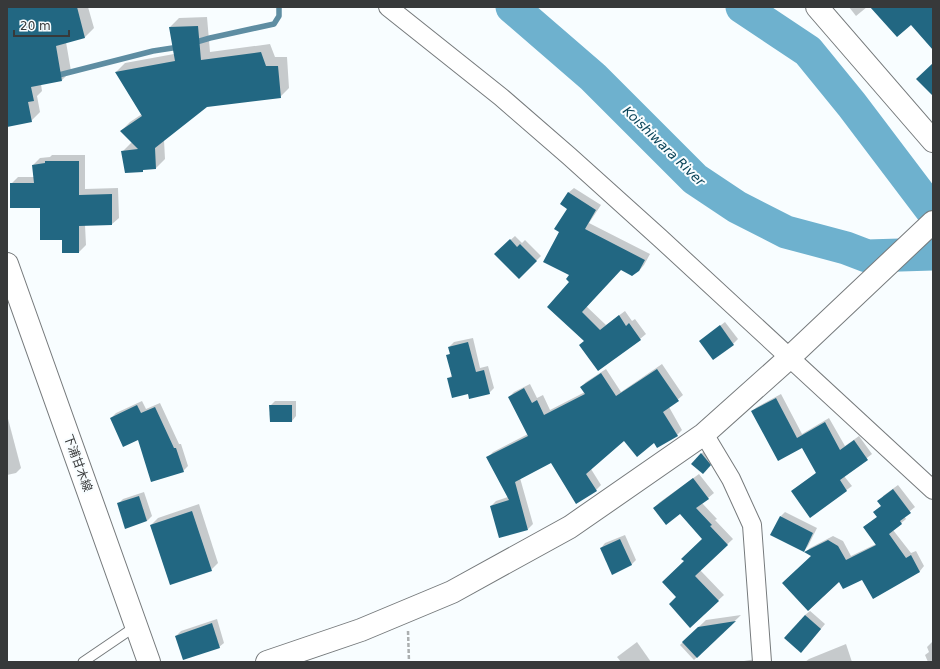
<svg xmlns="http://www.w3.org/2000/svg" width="940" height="669" viewBox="0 0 940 669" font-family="'DejaVu Sans','Noto Sans JP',sans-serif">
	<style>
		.shadow { fill: #0003 }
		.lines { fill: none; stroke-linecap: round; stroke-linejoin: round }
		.stream { stroke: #5e8da2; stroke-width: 5.5 }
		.river { stroke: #6eb1ce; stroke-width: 33 }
		.building { fill: #226782 }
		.service-casing { stroke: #767a7c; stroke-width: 11 }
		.minor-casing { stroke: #767a7c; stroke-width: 20 }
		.tertiary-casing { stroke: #767a7c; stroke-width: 24 }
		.secondary-casing { stroke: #767a7c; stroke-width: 24 }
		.path { stroke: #abafb0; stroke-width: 2.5; stroke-dasharray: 4 2; stroke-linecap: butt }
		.service { stroke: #fff; stroke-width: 9 }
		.minor { stroke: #fff; stroke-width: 18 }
		.tertiary { stroke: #fff; stroke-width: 22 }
		.secondary { stroke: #fff; stroke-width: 22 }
		.labels { text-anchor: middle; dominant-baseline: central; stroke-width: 4; stroke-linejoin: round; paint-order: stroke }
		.street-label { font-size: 12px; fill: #37393a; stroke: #f8fdff }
		.water-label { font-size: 13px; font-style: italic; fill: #084358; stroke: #f8fdff }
	</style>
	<rect width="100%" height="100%" fill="#f8fdff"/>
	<g class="shadow">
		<path d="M7,7H88L94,28L85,37L66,42L71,71L62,80L41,84L42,91L37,96L40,112L31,121L7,126Z"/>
		<path d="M849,7H867L856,16Z"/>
		<path d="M207,17L210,52L270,44L275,57H287L289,88L280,97L206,106L164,140L165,159L156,168L122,152L132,142L121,131L130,122L142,114L116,72L125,63L174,54L170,27L179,18Z"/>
		<path d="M52,155H85V189L118,188L119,218L112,224L85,225L86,245L79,252L63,239L41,207L11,184L18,177H34L33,165L40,158L50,157Z"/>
		<path d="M574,188L601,205L589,223L650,254L644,265L639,271L621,269L586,306L606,325L625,311L632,321L635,319L646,334L640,339L599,369L585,341L560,232L569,209L568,193Z"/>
		<path d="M515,236L522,243L525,240L541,256L519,278L495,254Z"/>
		<path d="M725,322L738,339L733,344L700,341Z"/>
		<path d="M473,338L480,368L488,366L494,388L489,393H469L448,379L452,375L448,356L450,353L449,347L454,342Z"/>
		<path d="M662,364L683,395L669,407L682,430L677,435L657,447L654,442L624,439L591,469L601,485L596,490L552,462L520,478L533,524L528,529L491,506L496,501L508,497L488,457L493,452L528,434L509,397L514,392L530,384L537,398L543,395L550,410L585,392L581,387L586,382L606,369L621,392Z"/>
		<path d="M781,394L802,434L829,418L845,446L859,436L872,454L844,476L852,486L810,517L792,491L817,472L802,447L752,411L757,407Z"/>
		<path d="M142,401L146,409L160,403L179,444H181L188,466L183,471L111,418L116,413Z"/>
		<path d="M275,401H296V416L292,421L270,406Z"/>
		<path d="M7,415L21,468L16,473L7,475Z"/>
		<path d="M704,451L712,463L703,473L692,464Z"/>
		<path d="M699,474L714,493L702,503L717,519L715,520L733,539L700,570L724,595L690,626L677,597L685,561L704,539L680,513L654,508L660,502Z"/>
		<path d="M898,485L915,507L904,516L906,519L893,530L911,553L916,551L924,566L920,571L874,598L862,578L840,581L809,610L825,624L806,647L805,615L810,611L783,583L813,556L806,552L810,548L833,536L843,541L851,556L876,544L864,527L878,516L882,506L883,496Z"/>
		<path d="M144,492L152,516L147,521L118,504L123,499Z"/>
		<path d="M199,504L218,563L211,570L151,525L158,518Z"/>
		<path d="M785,512L817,528L808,546L804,551L781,516Z"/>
		<path d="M625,535L636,560L631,565L601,548L605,543Z"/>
		<path d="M741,615L694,660L680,645L706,620Z"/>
		<path d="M217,619L224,643L219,647L176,636L181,631Z"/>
		<path d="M933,641V662H928L925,655L929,652L927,647Z"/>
		<path d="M637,642L651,662H621L617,657Z"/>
		<path d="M846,644L852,662H805L809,659Z"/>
		<path d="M756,659L758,662H738Z"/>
	</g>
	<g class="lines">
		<g class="stream">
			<path d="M193,43L210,38L274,24L279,16V7"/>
			<path d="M55,76L153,51L179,47"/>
		</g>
		<g class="river">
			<path d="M512,7L593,77L695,179L737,207L786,232L846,248L867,256L933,254"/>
			<path d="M742,7L808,51L852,105L933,212"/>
		</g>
	</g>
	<g class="building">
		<path d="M7,7H77L85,38L56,46L62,81L31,87L34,101L28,102L32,122L7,127Z"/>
		<path d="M870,7H933V50L911,25L897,37Z"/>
		<path d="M198,26L201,60L261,52L266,66H278L281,98L207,107L155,148L156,169L143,170V172L125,173L121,151L138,149L120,131L142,116L115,72L175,61L169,27Z"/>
		<path d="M933,63V96L916,79Z"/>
		<path d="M45,161H79V195L112,194V225L79,226V253H62V240H40V208H10V183H34L32,165L45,163Z"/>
		<path d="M568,192L596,210L585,229L645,260L639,271L632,276L621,270L582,312L600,330L619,315L626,326L629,323L641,340L598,371L579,345L584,341L547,307L569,282L566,279L569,275L543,262L559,232L554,229L567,209L560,204Z"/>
		<path d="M510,239L517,247L520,244L537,261L519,279L494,254Z"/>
		<path d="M720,325L734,345L713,360L699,341Z"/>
		<path d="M468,342L476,372L484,370L490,394L469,399L468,394L452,398L447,378L452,377L446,355L450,354L448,347Z"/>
		<path d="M657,369L679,401L663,412L678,436L657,448L654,443L637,457L624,441L586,474L597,491L576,504L551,463L515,482L528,530L499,538L490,506L509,500L486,457L528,436L508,397L524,388L532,403L537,400L544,415L585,394L580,387L601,373L616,396Z"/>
		<path d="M776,398L797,438L825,422L840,450L854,440L868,460L840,480L847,491L810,518L791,491L816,473L802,448L778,461L751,411Z"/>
		<path d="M137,405L141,413L155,407L174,448H176L184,472L151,482L138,440L123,447L110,418Z"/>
		<path d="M269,405H292V422H270Z"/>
		<path d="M701,453L711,465L703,474L691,464Z"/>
		<path d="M693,478L709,499L696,508L712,525L710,526L728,545L695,576L719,601L690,628L669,604L676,597L662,582L684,561L681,559L702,539L680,514L666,525L653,508Z"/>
		<path d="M893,489L911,513L900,521L902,524L889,534L906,558L911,555L920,572L873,599L862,580L843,589L839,582L808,611L782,583L811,556L804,552L828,540L838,546L846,560L876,545L863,527L877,517L873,512L881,506L877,501Z"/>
		<path d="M139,496L147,521L125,529L117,503Z"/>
		<path d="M192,511L212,571L170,585L150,525Z"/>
		<path d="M780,516L813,533L804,552L770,535Z"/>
		<path d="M620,539L632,565L612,575L600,548Z"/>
		<path d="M805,615L821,629L801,653L784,638Z"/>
		<path d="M736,621L697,658L682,642L698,627Z"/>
		<path d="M212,623L220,648L183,660L175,636Z"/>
	</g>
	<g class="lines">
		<defs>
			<path id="service" d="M83,662L136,626"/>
			<g id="minor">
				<path d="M388,7L501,97L569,156L660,238L933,490"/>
				<path d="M704,434L731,479L752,525L762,662"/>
			</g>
			<g id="tertiary">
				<path d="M817,7L933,141"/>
				<path d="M267,662L361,630L452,592L570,527L704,434L789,358L933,222"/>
			</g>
			<path id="secondary" d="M7,264L149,662"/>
		</defs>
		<use href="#service" class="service-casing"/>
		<use href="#minor" class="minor-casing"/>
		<use href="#tertiary" class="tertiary-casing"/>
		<use href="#secondary" class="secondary-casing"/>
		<path class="path" d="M408,631L409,662"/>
		<use href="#service" class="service"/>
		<use href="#minor" class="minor"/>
		<use href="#tertiary" class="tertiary"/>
		<use href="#secondary" class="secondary"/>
	</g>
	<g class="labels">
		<g class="street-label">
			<text transform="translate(78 463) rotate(70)">下浦甘木線</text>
		</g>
		<g class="water-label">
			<text transform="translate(664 146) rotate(44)">Koishiwara River</text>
		</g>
	</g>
	<rect width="940" height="669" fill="none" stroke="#37393a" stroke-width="16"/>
	<path d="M14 30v6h55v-6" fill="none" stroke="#37393a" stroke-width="2"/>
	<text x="20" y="30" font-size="12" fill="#37393a" stroke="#f8fdff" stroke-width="3" paint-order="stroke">20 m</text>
</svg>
